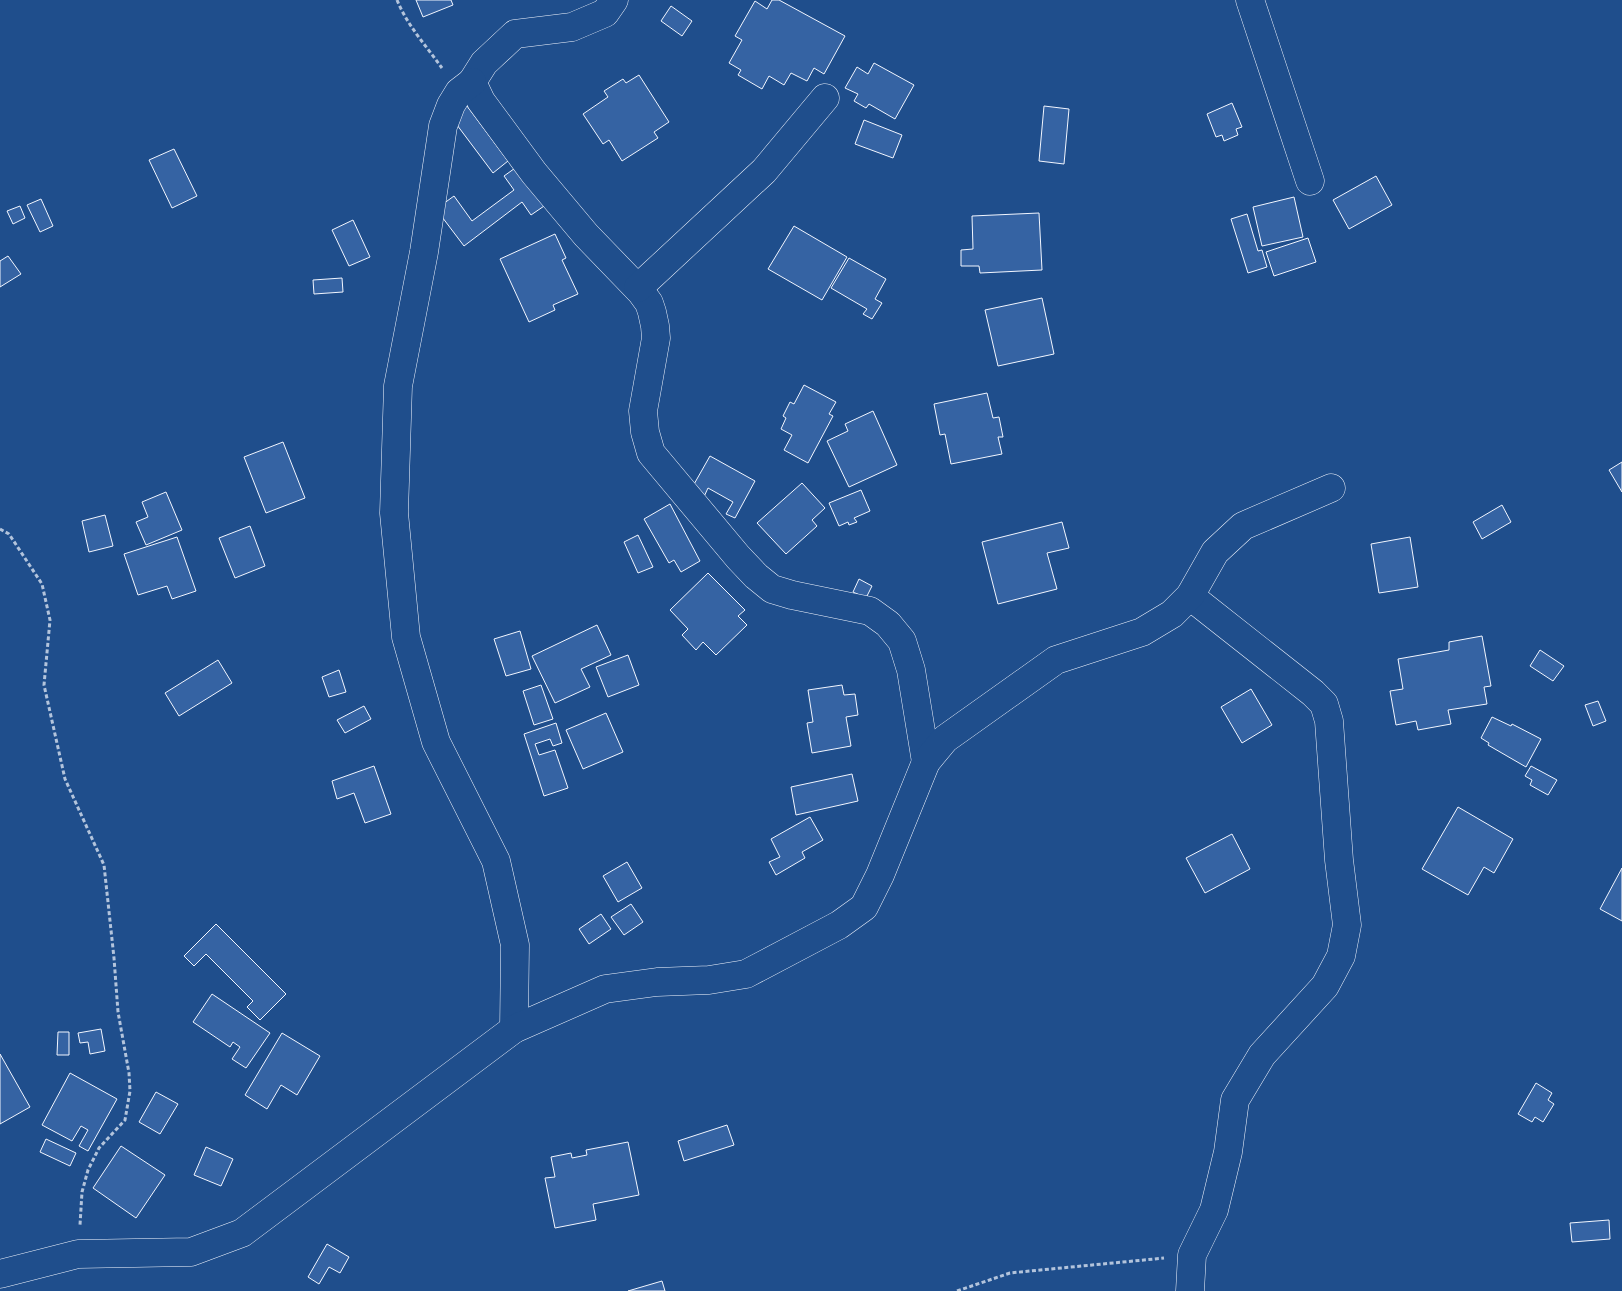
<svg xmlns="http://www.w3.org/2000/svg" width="1622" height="1291" viewBox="0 0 1622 1291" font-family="Barlow,sans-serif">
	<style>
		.building { fill: #3563a3; stroke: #f2f6ff }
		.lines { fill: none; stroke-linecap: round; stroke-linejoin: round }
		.minor-casing { stroke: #f2f6ff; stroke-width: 29 }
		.path { stroke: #b3c4dc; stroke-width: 3; stroke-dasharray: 4 2.5; stroke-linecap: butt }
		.minor { stroke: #1f4e8c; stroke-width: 28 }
	</style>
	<rect width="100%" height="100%" fill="#1f4e8c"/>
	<g class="building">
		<path d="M416,0H451L453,5L423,17Z"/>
		<path d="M772,0H779L845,36L824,74L814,68L807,81L791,73L784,85L769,76L762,89L738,75L741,70L729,63L742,40L735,36L755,1L767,9Z"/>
		<path d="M671,6L692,21L682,36L661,21Z"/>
		<path d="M874,63L914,85L895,119L869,104L866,108L854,101L858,94L845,88L857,67L868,74Z"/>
		<path d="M639,75L669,122L654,132L658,138L622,161L609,140L603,144L583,114L608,97L604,91L623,79L626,83Z"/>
		<path d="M1232,103L1242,127L1236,129L1238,135L1224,141L1222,135L1216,137L1207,114Z"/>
		<path d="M467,106L508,161L493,173L451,117Z"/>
		<path d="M1044,106L1069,109L1064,164L1039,161Z"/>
		<path d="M864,120L902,135L893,158L855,144Z"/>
		<path d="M174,149L197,196L172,208L149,160Z"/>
		<path d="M518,166L547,204L531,215L522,202L464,246L436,209L454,196L472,221L514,190L504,176Z"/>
		<path d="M1376,176L1392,205L1349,229L1333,200Z"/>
		<path d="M1294,197L1303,237L1262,246L1253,207Z"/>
		<path d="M41,199L53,226L40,232L27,205Z"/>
		<path d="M20,206L25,218L13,224L7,211Z"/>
		<path d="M1039,213L1042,270L980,273L979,266H961V250L973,249L972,216Z"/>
		<path d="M1247,214L1258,251L1262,250L1267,267L1248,273L1231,219Z"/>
		<path d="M353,220L370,257L349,266L332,230Z"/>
		<path d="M794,226L847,257L822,300L768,269Z"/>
		<path d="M555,234L566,258L562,260L578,294L553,305L555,310L529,322L500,259Z"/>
		<path d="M1308,238L1316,262L1274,276L1266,252Z"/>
		<path d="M8,256L21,274L0,287V261Z"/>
		<path d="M849,258L886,279L875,299L882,303L872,319L863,314L867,309L831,288Z"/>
		<path d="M342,278L343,292L314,294L313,280Z"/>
		<path d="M1042,298L1054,354L998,366L985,310Z"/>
		<path d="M804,385L836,402L829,414L833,416L808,463L784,450L792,435L781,429L786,418L783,416L790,402L794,404Z"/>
		<path d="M987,393L993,418L999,417L1003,437H998L1002,454L951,464L945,434L940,435L934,404Z"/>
		<path d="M873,411L897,465L849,487L827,441L848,431L845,424Z"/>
		<path d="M283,442L305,498L266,513L244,457Z"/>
		<path d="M710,456L755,481L735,518L726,514L733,502L708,488L702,501L689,493Z"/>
		<path d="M1622,462V492L1609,470Z"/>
		<path d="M802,483L825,508L812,520L817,526L786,554L757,523Z"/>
		<path d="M861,490L870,511L854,518L857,522L849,525L848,522L839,526L829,503Z"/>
		<path d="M166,492L182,530L146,545L136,522L148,517L142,502Z"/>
		<path d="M670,504L700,561L681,572L674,560L669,563L644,519Z"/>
		<path d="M1502,505L1511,522L1482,539L1473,522Z"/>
		<path d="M105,515L113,546L89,552L82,521Z"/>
		<path d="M1062,522L1069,548L1047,553L1057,589L998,604L982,542Z"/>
		<path d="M250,526L265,566L235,578L219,538Z"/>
		<path d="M638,535L653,567L638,573L624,542Z"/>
		<path d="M177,537L196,591L172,599L167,586L138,595L124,554Z"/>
		<path d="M1410,537L1418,587L1379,593L1371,544Z"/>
		<path d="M708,573L745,610L738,616L747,625L716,655L703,642L696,650L682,635L688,629L670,610Z"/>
		<path d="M859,579L872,586L866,598L853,592Z"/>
		<path d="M597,625L611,655L581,669L590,687L555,703L532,656Z"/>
		<path d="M520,631L531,669L506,676L494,639Z"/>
		<path d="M1482,636L1491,686L1484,687L1487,704L1448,710L1451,724L1418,730L1416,721L1396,725L1390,691L1403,689L1398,659L1449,650V642Z"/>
		<path d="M1540,650L1564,666L1553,681L1530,666Z"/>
		<path d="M628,655L639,685L608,697L596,667Z"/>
		<path d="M218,660L232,683L179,716L165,693Z"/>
		<path d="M339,670L346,692L329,697L322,677Z"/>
		<path d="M541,685L553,719L534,725L523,691Z"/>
		<path d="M842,685L844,695L855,694L858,715L846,717L851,746L812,753L807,723L813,722L808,690Z"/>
		<path d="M1251,689L1272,725L1242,743L1221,707Z"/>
		<path d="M1598,701L1606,721L1593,726L1585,705Z"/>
		<path d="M364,706L371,719L345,733L337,720Z"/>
		<path d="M606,713L623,752L583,769L566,730Z"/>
		<path d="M1492,717L1511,726L1512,724L1541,739L1526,767L1488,745L1489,743L1481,738Z"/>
		<path d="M556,723L562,743L553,746L550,739L535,744L539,755L555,750L568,788L544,796L524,734Z"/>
		<path d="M374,766L391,814L365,823L354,793L337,799L332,781Z"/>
		<path d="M1531,766L1557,780L1548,795L1530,785L1532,780L1525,776Z"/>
		<path d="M852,774L858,801L796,815L791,787Z"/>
		<path d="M1458,807L1513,839L1494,873L1484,867L1468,895L1422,869Z"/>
		<path d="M810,817L823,840L802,852L805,858L776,875L769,862L780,857L771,839Z"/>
		<path d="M1232,834L1250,869L1205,893L1186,858Z"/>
		<path d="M627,862L642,888L618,902L603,876Z"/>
		<path d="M1622,868V921L1600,909Z"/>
		<path d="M631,904L643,922L624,935L611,917Z"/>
		<path d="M601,914L611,929L589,944L579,929Z"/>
		<path d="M216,924L286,994L260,1020L247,1007L253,1001L206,954L194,966L184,956Z"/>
		<path d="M212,994L270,1033L246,1068L232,1059L240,1047L233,1042L230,1047L193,1022Z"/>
		<path d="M101,1029L105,1051L90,1054L88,1042L80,1043L78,1033Z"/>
		<path d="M58,1032H69V1055H57Z"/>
		<path d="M282,1033L320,1056L297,1095L281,1085L267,1109L245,1095Z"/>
		<path d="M0,1054L30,1107L0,1124Z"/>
		<path d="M70,1073L117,1099L88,1151L79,1146L88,1130L81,1126L72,1141L42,1125Z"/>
		<path d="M1536,1083L1552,1093L1548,1100L1554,1104L1543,1122L1535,1117L1532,1122L1518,1114Z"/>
		<path d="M156,1092L178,1104L160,1134L139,1122Z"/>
		<path d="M727,1125L734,1145L684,1161L678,1141Z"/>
		<path d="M46,1139L76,1153L70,1166L40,1152Z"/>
		<path d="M628,1142L639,1195L593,1204L596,1220L555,1228L545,1178L555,1177L551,1157L571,1153L572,1158L587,1155L586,1150Z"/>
		<path d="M121,1146L165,1175L136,1218L93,1188Z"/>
		<path d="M206,1147L233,1159L221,1186L194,1175Z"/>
		<path d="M1609,1220L1610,1239L1572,1242L1570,1223Z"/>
		<path d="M327,1244L349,1257L340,1273L329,1267L319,1284L308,1277Z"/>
		<path d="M662,1281L665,1291H628Z"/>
	</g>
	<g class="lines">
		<defs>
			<g id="minor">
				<path d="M614,0L605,13L572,27L515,34L484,63L472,82L481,101L534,173L586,235L641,292L649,303L652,312L655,326L656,338L643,411L645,432L651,453L738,557L756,576L772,589L792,595L870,611L888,624L902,641L911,670L926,762"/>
				<path d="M1250,0L1310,181"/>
				<path d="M472,82L459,92L451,105L443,126L424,252L398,386L394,513L406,637L436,742L496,861L515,945L514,1029"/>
				<path d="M638,288L764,171L825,98"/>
				<path d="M1190,596L1313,693L1324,704L1329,721L1339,860L1347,925L1341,956L1325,986L1262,1055L1235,1100L1228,1152L1214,1210L1192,1255L1190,1291"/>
				<path d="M0,1274L78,1254L191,1252L242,1233L514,1029L605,989L657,982L709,980L746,974L839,925L864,907L880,875L926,762L945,739L1056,660L1142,632L1172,614L1190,596L1215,552L1243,526L1331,488"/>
			</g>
		</defs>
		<use href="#minor" class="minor-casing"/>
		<g class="path">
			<path d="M397,0C407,25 427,47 442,68"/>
			<path d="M0,529L9,534L42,584L50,620L44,685L65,779L104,865L114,958L118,1012L129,1073L130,1091L125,1120L99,1148L88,1170L82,1192L80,1225"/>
			<path d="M957,1291L1010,1273L1164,1258"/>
		</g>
		<use href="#minor" class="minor"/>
	</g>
</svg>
